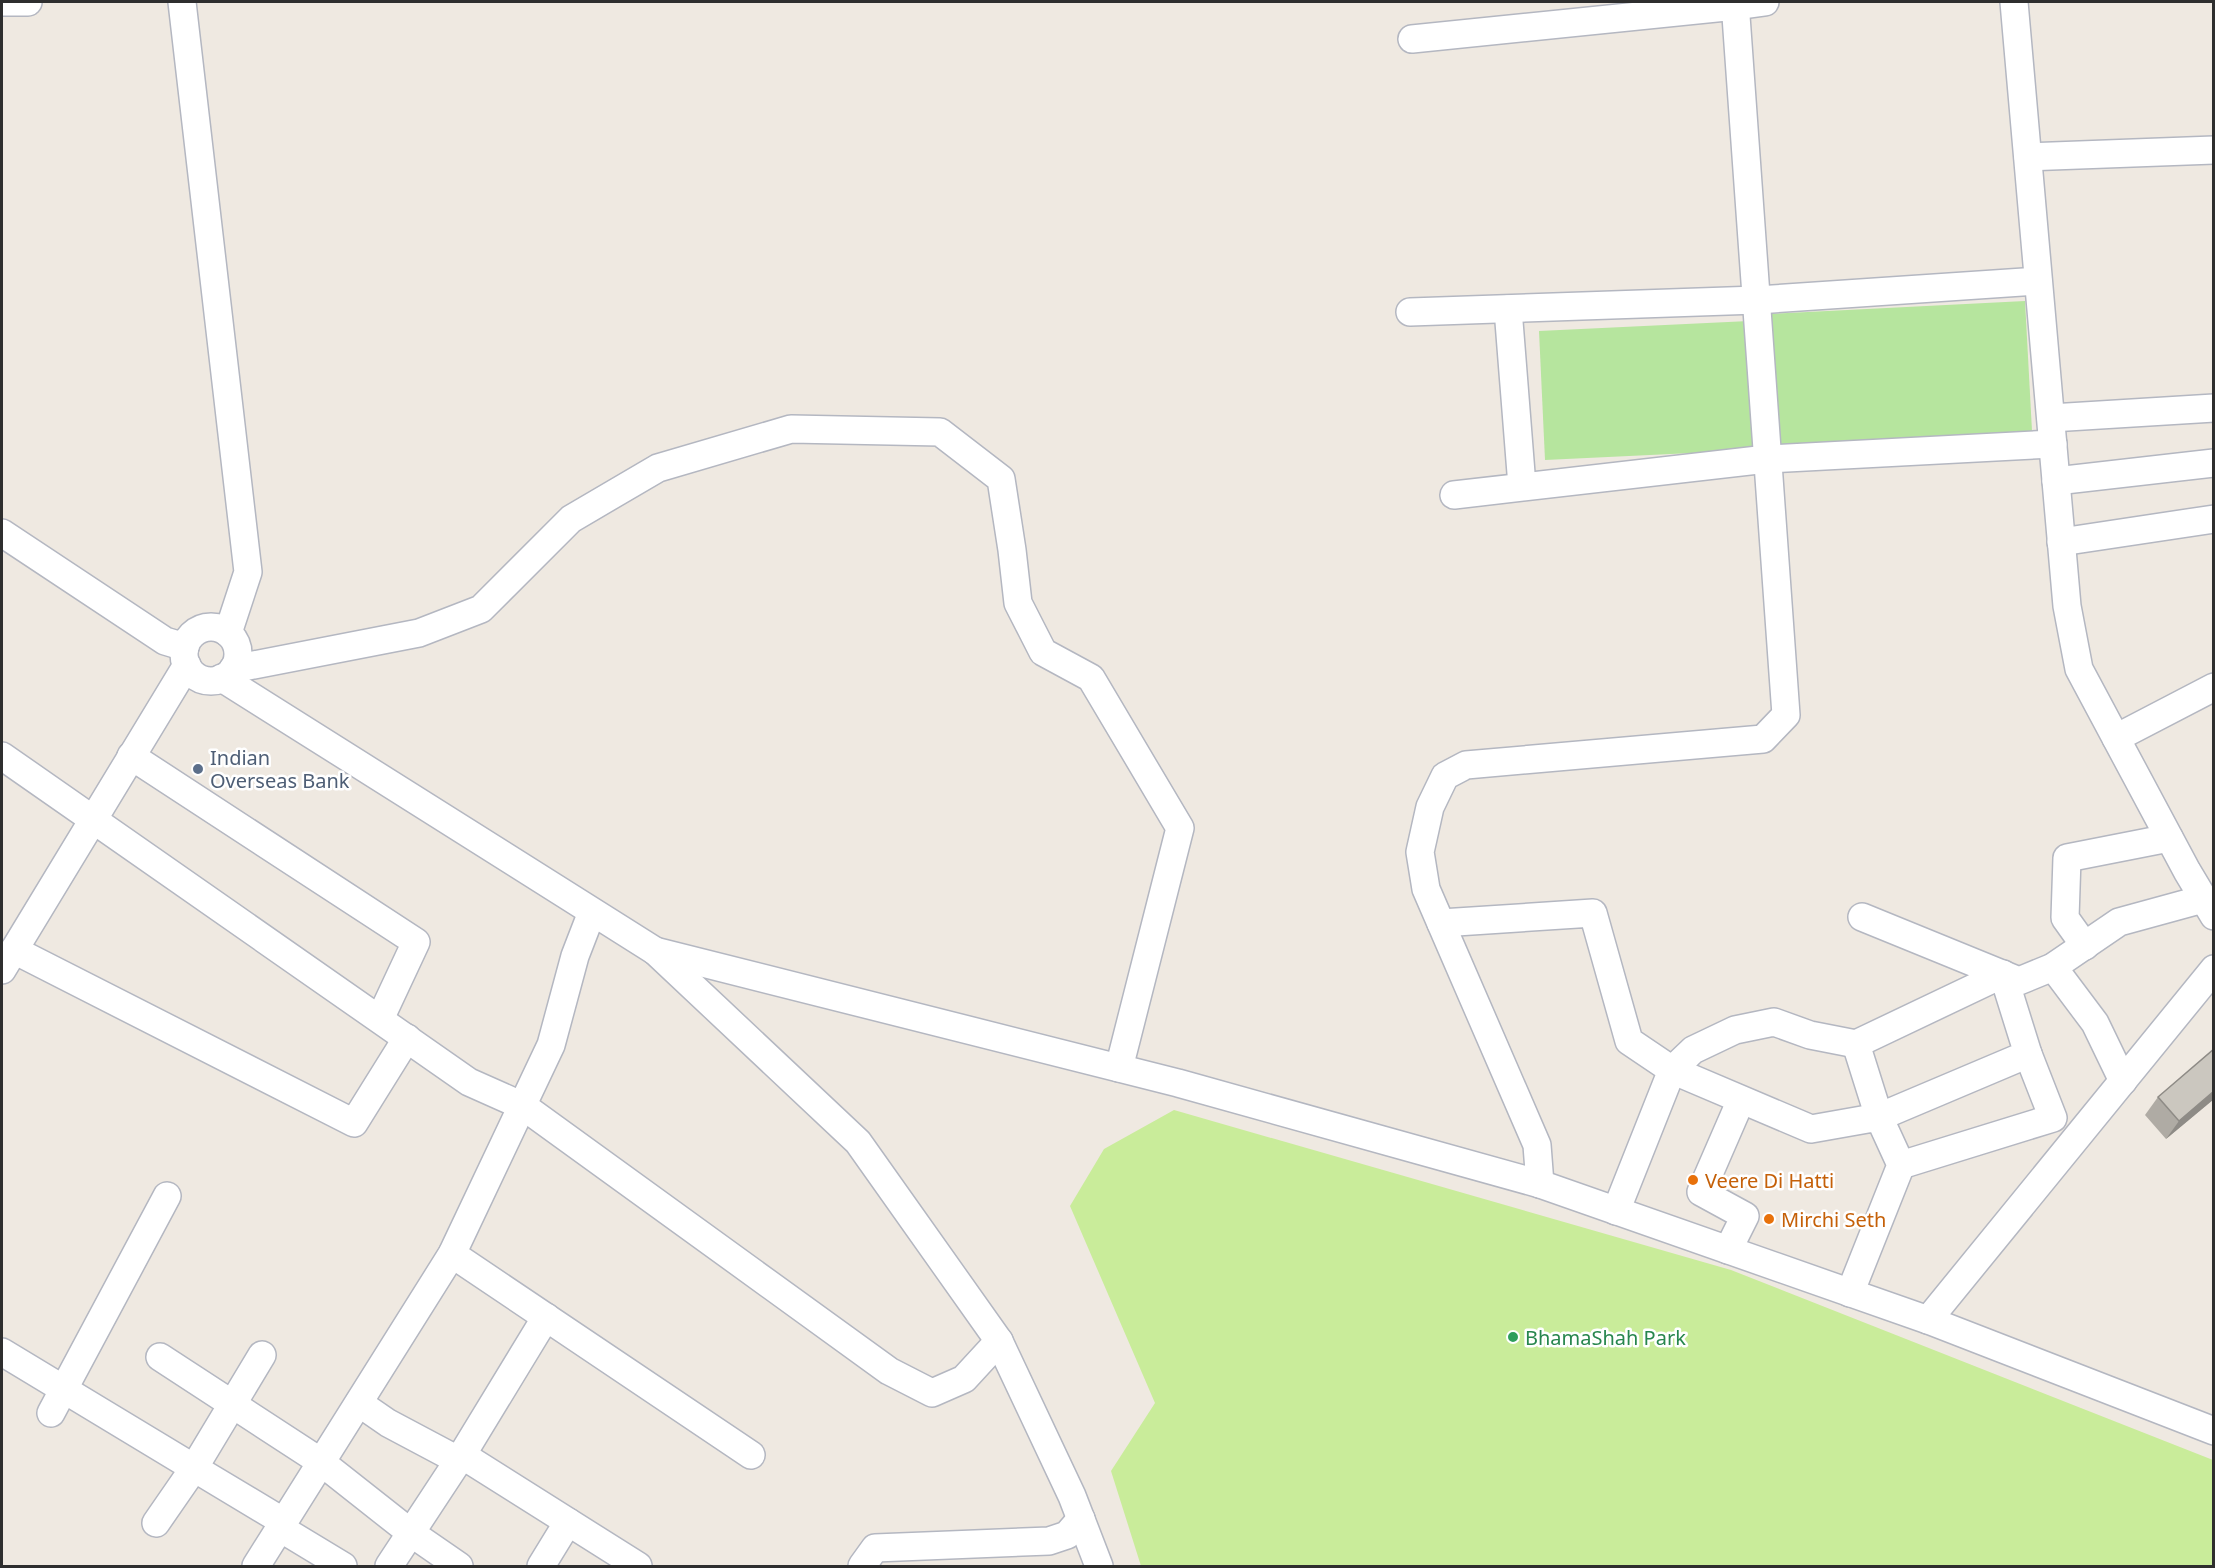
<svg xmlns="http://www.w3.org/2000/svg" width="2215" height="1568" viewBox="0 0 2215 1568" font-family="'Noto Sans',sans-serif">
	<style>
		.green { fill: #b6e59e }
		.pitch { fill: #c9ec9a }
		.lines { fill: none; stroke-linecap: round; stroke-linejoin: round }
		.minor-casing { stroke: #b4b7c1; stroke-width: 30 }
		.minor { stroke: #fff; stroke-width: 27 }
		.wall { fill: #afaba4 }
		.shaded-wall { fill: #8e8b86 }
		.building { fill: #cbc7bf; stroke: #8e8b86; stroke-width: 1.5 }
		.service-dot { fill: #5c6f8a; stroke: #fff; stroke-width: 2 }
		.food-dot { fill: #e8710a; stroke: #fff; stroke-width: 2 }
		.leisure-dot { fill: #2e9e5b; stroke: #fff; stroke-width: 2 }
		.labels { text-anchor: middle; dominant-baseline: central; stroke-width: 5; stroke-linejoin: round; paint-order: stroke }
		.service-label { font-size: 20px; fill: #4e5e75; stroke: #fff; text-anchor: start }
		.food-label { font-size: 20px; fill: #c56008; stroke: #fff; text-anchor: start }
		.leisure-label { font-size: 20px; fill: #27864d; stroke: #fff; text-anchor: start }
	</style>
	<rect width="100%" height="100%" fill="#efe9e1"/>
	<g class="green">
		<path d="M2025,301L2032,431L1780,447L1770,314Z"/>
		<path d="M1749,321L1755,450L1545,460L1539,331Z"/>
	</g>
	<path class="pitch" d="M1174,1110L1731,1270L2213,1460V1566H1141L1111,1471L1155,1403L1070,1206L1104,1149Z"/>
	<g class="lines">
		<defs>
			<g id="minor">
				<path d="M2,2H28"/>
				<path d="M182,2L248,572L228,633"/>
				<path d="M2014,2L2067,606L2079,669L2187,871L2214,916"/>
				<path d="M1412,39L1736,6L1765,2"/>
				<path d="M2028,157L2214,150"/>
				<path d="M1508,309L1522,486"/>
				<path d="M1410,312L1757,300L2038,281"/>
				<path d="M2051,418L2214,408"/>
				<path d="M2056,481L2214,463"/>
				<path d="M1454,495L1767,459L2053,444"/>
				<path d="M2,533L165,641L185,647"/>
				<path d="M2061,542L2214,519"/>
				<circle cx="211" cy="654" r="27"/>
				<path d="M233,669L419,633L481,609L571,519L658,468L791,429L940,432L1001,479L1012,550L1018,603L1043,652L1091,678L1180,828L1119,1068"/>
				<path d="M222,678L655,951L858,1142L999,1341L1072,1496L1099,1566"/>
				<path d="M2116,738L2214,687"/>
				<path d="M2,756L469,1082L523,1106L889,1371L932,1393L964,1379L999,1341"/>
				<path d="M131,756L416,942L380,1019"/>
				<path d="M1862,917L2019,981L2053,967L2119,922L2203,899"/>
				<path d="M1441,923L1593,913L1629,1041L1672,1070L1616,1211"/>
				<path d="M2085,946L2065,918L2067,858L2169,838"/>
				<path d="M14,950L354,1123L407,1038"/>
				<path d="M655,951L1178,1083L1540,1184L1928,1320L2214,1431"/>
				<path d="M2053,967L2095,1023L2123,1081"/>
				<path d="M2,970L187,665"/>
				<path d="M2003,974L2028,1054L1879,1117L1856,1044Z"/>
				<path d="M1901,1165L2053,1118L2028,1054"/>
				<path d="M1540,1184L1537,1145L1426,889L1420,852L1430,807L1445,776L1466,765L1763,739L1786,715L1735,2"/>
				<path d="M1728,1250L1745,1216L1701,1192L1741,1100"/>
				<path d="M452,1254L751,1455"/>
				<path d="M1850,1293L1901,1165L1879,1117L1811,1129L1672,1070L1693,1050L1735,1030L1774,1022L1810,1035L1856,1044"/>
				<path d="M1928,1320L2214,969"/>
				<path d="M2,1352L194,1468L262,1355"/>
				<path d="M160,1357L321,1462L411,1533L459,1566"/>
				<path d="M359,1403L388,1423L452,1457L462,1455L546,1317"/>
				<path d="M51,1413L167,1196"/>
				<path d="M156,1523L194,1468L284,1522"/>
				<path d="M280,1528L343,1566"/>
				<path d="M256,1566L452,1254L551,1045L575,956L592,912"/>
				<path d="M389,1566L462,1455L638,1566"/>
				<path d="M541,1566L568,1522"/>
				<path d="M862,1566L875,1548L1049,1541L1067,1535L1081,1519"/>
			</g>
		</defs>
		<use href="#minor" class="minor-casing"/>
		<use href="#minor" class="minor"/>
	</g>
	<path class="wall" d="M2158,1097L2214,1099L2166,1139L2145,1115Z"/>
	<path class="shaded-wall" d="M2214,1091V1099L2166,1139L2179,1121Z"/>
	<path class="building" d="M2214,1049V1091L2179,1121L2158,1097Z"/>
	<circle class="service-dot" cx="198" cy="769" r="6"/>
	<g class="food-dot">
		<circle cx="1693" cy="1180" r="6"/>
		<circle cx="1769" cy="1219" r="6"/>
	</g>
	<circle class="leisure-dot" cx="1513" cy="1337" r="6"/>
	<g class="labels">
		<g class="service-label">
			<text x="210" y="757">Indian<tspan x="210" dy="23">Overseas Bank</tspan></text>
		</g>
		<g class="food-label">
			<text x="1705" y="1180">Veere Di Hatti</text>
			<text x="1781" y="1219">Mirchi Seth</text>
		</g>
		<g class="leisure-label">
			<text x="1525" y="1337">BhamaShah Park</text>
		</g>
	</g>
	<rect width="2215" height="1568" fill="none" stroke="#2e2e2e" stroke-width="6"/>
</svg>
